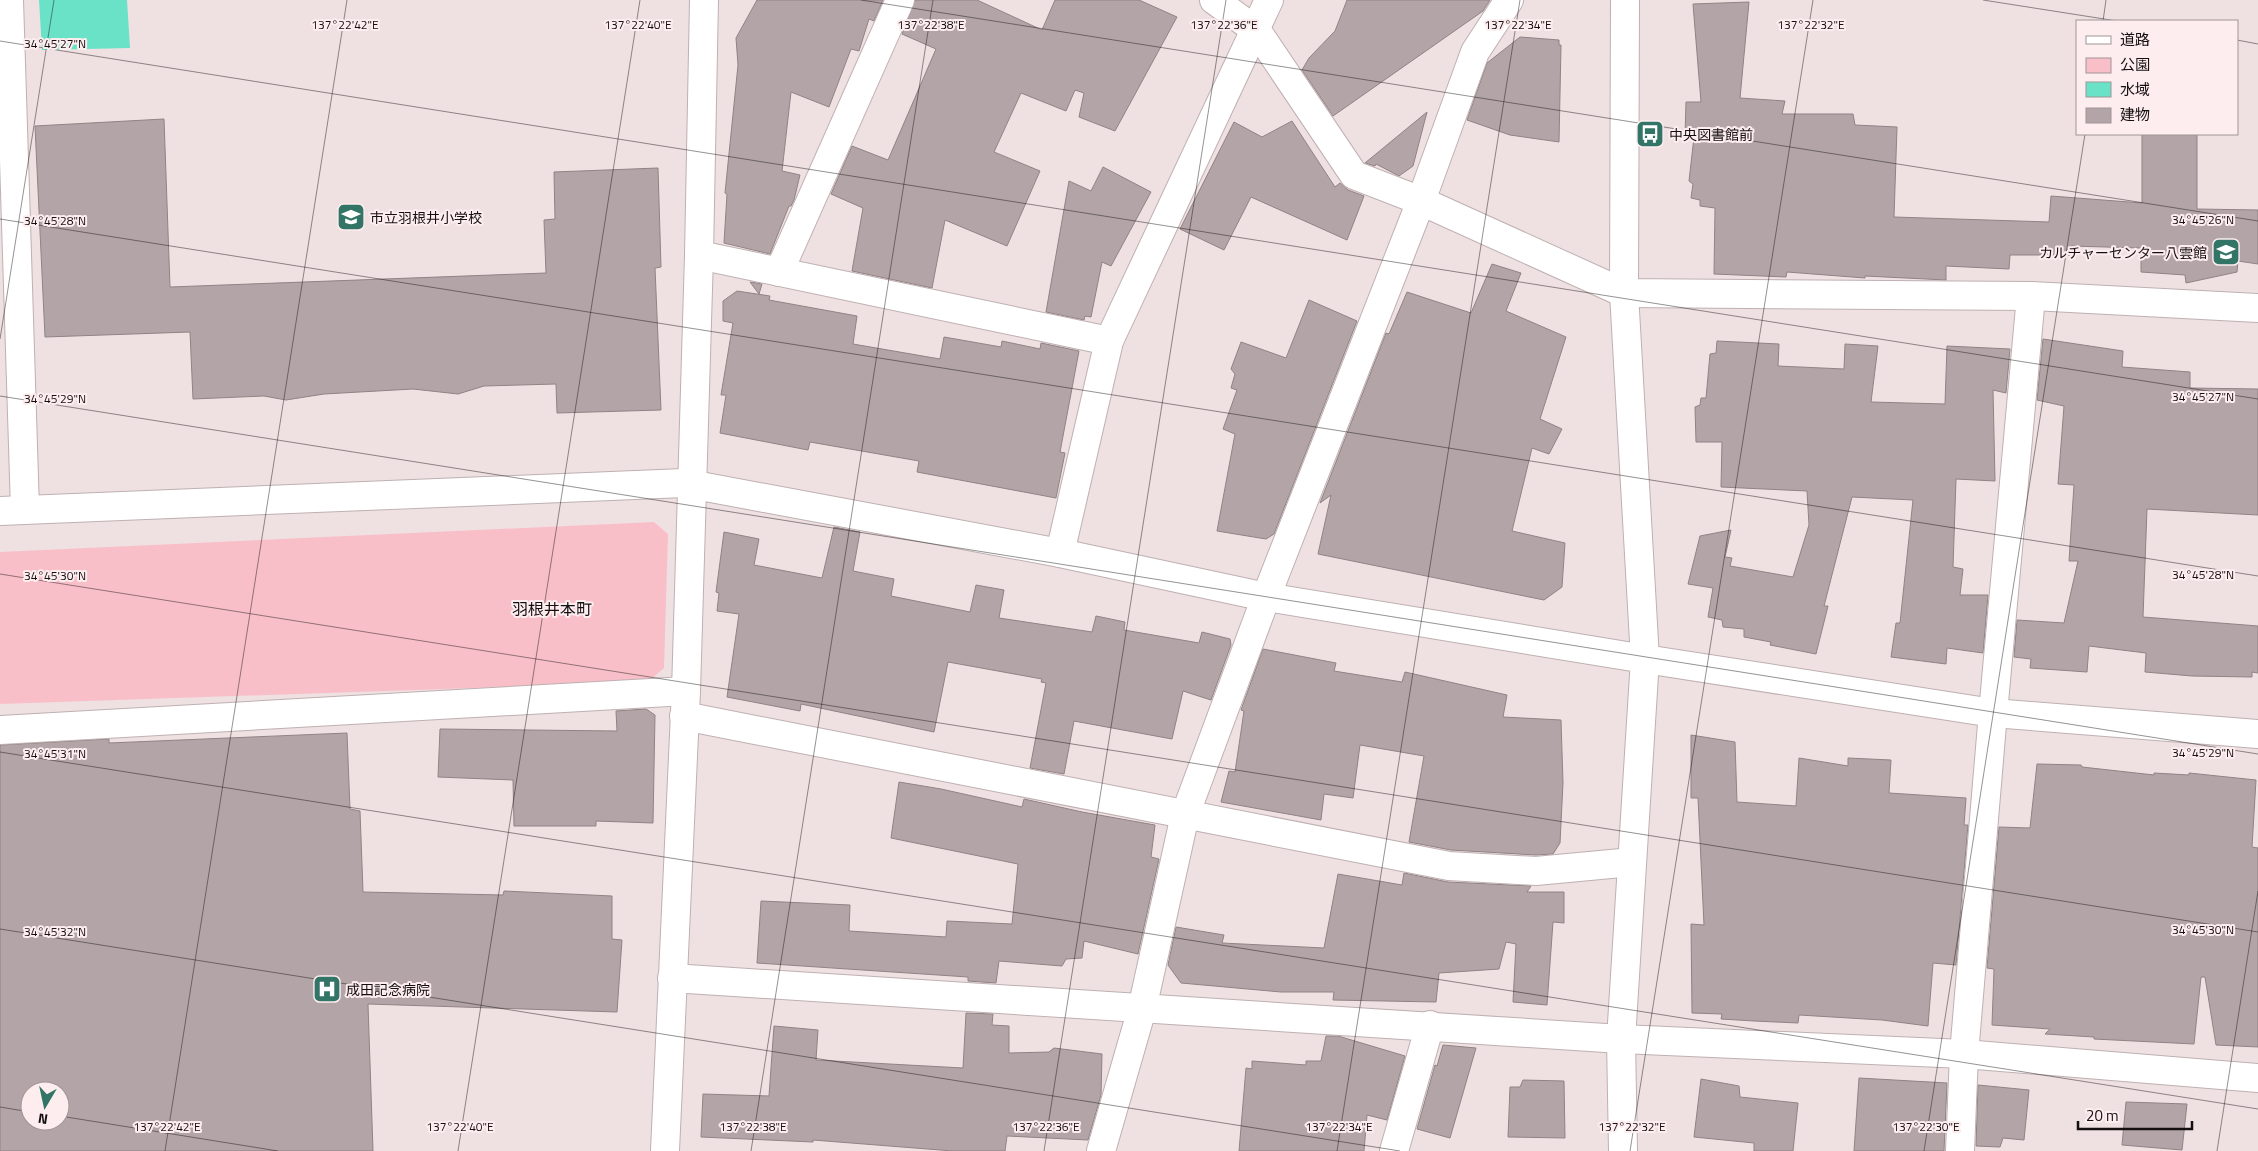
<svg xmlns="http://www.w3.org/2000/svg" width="2258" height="1151" viewBox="0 0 2258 1151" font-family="'Titillium Web','Noto Sans JP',sans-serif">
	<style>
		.green { fill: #f9bfc8 }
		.water { fill: #69e2c7 }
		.building { fill: #b3a5a7; stroke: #918385; fill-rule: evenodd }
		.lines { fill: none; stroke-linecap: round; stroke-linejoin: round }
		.minor-casing { stroke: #bfb0b2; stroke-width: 30 }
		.tertiary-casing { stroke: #bfb0b2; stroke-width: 30 }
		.minor { stroke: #fff; stroke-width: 28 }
		.tertiary { stroke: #fff; stroke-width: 28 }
		.ticks { fill: none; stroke: #151010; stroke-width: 1; stroke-opacity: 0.45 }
		.labels { text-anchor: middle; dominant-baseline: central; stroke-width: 4; stroke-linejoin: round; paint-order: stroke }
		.poi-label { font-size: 14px; fill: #151010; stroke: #fdedef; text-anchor: start }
		.quarter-label { font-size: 16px; fill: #151010; stroke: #fdedef }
		.ticks-label { font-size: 12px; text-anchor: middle; fill: #151010; stroke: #fdedef; stroke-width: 4; stroke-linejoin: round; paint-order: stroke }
	</style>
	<rect width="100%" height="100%" fill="#efe0e2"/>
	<path class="green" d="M654,522L668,534L664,668L648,682L0,704V552Z"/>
	<path class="water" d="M39,0H127L130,48L42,50Z"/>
	<g class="building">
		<path d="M757,0H883L874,21L869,19L859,51L851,49L829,107L791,92L782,171L800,175L794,200L791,206H789L770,254L724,243L727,194L725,193L738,65L736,38Z"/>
		<path d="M915,0H977L1042,30L1055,0H1139L1177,17L1115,131L1079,117L1084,93L1075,90L1066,111L1021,93L994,152L1040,171L1007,246L945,220L932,288L852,271L863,208L831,194L852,146L888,160L936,49L902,34Z"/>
		<path d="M1347,0H1490L1483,11L1333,116L1302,70L1309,58L1335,31Z"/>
		<path d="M1749,2L1740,98L1785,101L1782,114H1853L1855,125L1897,127L1894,217L2049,222L2051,196L2142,203V134H2197V209L2258,210V264L2238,261L2237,272L2186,283L2185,275L2141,272V248L2071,246L2070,255H2010L2009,269L1946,266V280L1865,276V278L1787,272L1786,277L1714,274L1715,208L1700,206V200L1691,198L1693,184L1689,181L1694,137H1685L1686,102H1701L1693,4Z"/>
		<path d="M1520,37L1559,40V45H1561L1559,142L1510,135L1467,120L1487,63Z"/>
		<path d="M1427,112L1413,166L1399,176L1376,164L1375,166L1365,163Z"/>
		<path d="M164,119L170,287L546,273L544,220L555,219L554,172L658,168L661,267L655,268L661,410L557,413L556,384L484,386L458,394L413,389L324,394L286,400L264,396L193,399L190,332L45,337L35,126Z"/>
		<path d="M1292,121L1335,187L1340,183L1348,190L1364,196L1347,240L1251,197L1224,250L1180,229L1234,122L1262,137Z"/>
		<path d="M1103,167L1151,192L1111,266L1102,262L1091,317L1085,316L1084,320L1046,312L1069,181L1091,191Z"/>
		<path d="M1492,264L1521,273L1506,311L1566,337L1540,419L1562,429L1549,454L1532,448L1512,531L1565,543L1562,587L1544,600L1318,554L1331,495L1320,503L1386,333L1389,334L1407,292L1471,313Z"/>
		<path d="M750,282L762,284L759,294Z"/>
		<path d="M737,291L770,296L769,300L857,316L853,344L940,359L944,337L1001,347L1002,341L1040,349L1041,343L1079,351L1060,452L1065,453L1056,498L917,472L919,461L810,442L808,450L720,433L726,395H721L733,323L723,321V301Z"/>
		<path d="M1309,300L1357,321L1274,534L1266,539L1217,531L1235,434L1223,429L1237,390L1231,388L1235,374L1231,369L1241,342L1286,358Z"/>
		<path d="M2043,339L2123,351L2122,367L2190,372V388L2258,389V515L2147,509L2143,617L2258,626V673L2252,672V677L2192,676L2145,672L2146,653L2089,646L2087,672L2030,668L2031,659L2014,657L2017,620L2064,623L2078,561H2069L2074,485L2058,484L2064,406L2037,400Z"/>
		<path d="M1717,341L1779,344L1778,366L1844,369L1845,344L1878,346L1871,402L1945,404L1947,346L2010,349L2006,393L1993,390L1995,481L1956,479L1953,567L1963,569L1960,595H1988L1983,653L1947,648L1946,664L1891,657L1896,623H1900L1913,500L1852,497L1824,606H1828L1816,654L1770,645L1771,642L1744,637V629L1723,627L1722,620L1708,617L1713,588L1688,584L1700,536L1731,530L1725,557L1732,558L1730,566L1793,577L1809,525L1807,491L1721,487L1722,442H1696L1695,407L1700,405L1701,398H1706L1710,354L1716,353Z"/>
		<path d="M834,527L860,532L853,571L894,579L891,596L970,612L976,585L1004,590L999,618L1092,632L1096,616L1125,622L1124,630L1199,643L1202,632L1230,639L1231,645L1211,700L1183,691L1172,739L1074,721L1064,774L1030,768L1046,683L1041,682L1042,679L948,662L934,732L801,704L800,711L727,697L739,614L717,611L719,593L716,592L724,532L759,539L754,565L822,578Z"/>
		<path d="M1263,649L1336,663L1334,671L1402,682L1405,672L1507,695L1503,717L1561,720L1563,783L1560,843L1553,854L1536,855L1451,850L1409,842L1424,756L1360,745L1353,798L1324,794L1321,820L1221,802L1229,771L1235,772L1244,711L1241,710Z"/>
		<path d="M646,709L655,715L653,823L596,821V826H514L513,780L438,777L440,729L617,731L616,711Z"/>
		<path d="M347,733L350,809L360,811L363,892L503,895L504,891L612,896V939L622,940L617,1012L368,1004L373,1151H0V745L109,739V743ZM30,1091H60V1121H30Z"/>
		<path d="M1691,735L1735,742L1737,802L1796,806L1799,758L1848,766V758L1891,760L1889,793L1966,798L1964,825H1968L1956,965L1933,963L1928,1026L1882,1020L1799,1015L1798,1023L1754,1021L1721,1019L1722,1014L1692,1013L1691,924L1704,925L1698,798H1691Z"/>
		<path d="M2037,764L2081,765L2082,767L2154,775V773L2189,775V773L2256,780L2252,847L2258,848V1047L2216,1045L2205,977H2201L2194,1044L2094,1039V1037L2045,1034L2050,1029L1992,1025L1994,969L1987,968L1999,827L2030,828Z"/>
		<path d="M899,782L941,789L1022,807L1024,799L1082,812L1155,825L1151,857L1159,859L1138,954L1084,941L1082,958L1066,959L1062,966L999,961L996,983L968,981V977L757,963L761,901L850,905L849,931L946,937L947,921L1012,924L1018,864L891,838Z"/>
		<path d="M1404,873L1448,882L1531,886L1527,892H1564V923L1553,922L1547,1005L1513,1002L1516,944L1506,942L1499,969L1439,973L1436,1002L1333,1000L1334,992H1281L1181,983L1168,965L1176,927L1224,935L1222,943L1324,948L1338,874L1402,885Z"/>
		<path d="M966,1013L993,1014L992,1025L1009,1026V1053L1049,1052L1054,1048L1102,1054L1101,1095L1088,1140L1007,1136L1005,1151H953L813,1140V1142L701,1137L703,1094L769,1096L774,1026L818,1030L816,1060L963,1068Z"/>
		<path d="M1326,1036H1338L1405,1056L1387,1120L1367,1115L1364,1151H1239L1246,1068L1252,1069V1061L1306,1065V1061H1321Z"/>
		<path d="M1443,1045L1476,1048L1450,1138L1417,1129L1435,1065L1437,1066Z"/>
		<path d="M1859,1078L1947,1083L1944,1151H1854Z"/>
		<path d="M1701,1079L1739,1086L1740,1097L1798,1103L1793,1151H1754V1143L1694,1137Z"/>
		<path d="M1523,1080L1564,1081L1565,1138L1508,1137L1510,1087H1520Z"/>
		<path d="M1978,1085L2029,1090L2024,1140L2003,1138L2000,1147L1976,1146Z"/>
		<path d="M2126,1102L2187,1104L2182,1150L2122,1145Z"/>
	</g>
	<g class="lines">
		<defs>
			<g id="minor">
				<path d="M9,0L25,510"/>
				<path d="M1214,0L1257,31L1354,175L1421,201L1624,293L2031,296L2258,308"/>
				<path d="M699,255L1109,341"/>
				<path d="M779,272L900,0"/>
				<path d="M0,511L684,483L1060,553L1266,597L1645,659L1993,713L2258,734"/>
				<path d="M1060,553L1109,341L1269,0"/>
				<path d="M684,716L1449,866L1536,871L1632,862"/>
				<path d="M0,730L686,691"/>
				<path d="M672,978L1621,1039L1964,1054L2258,1078"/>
				<path d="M665,1151L686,691L699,255L704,0"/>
				<path d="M1101,1151L1142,1009L1185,815L1266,597L1421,201L1475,52L1509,0"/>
				<path d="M1394,1151L1430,1025"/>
				<path d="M1960,1151L1964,1054L1993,713L2031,296"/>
			</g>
			<path id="tertiary" d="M1623,1151L1621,1039L1645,659L1624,293L1625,0"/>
		</defs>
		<use href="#minor" class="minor-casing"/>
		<use href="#tertiary" class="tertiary-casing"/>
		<use href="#minor" class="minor"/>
		<use href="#tertiary" class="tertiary"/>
	</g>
	<path class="ticks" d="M861,0L2258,221M1983,0L2117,21M2103,21L2106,0M2237,40L2258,44M0,41L2258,399M0,219L2258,576M0,339L54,0M0,396L2258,754M0,574L2258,932M0,752L2258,1109M0,929L1400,1151M0,1107L30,1112M60,1116L278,1151M165,1151L347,0M458,1151L640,0M751,1151L933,0M1044,1151L1226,0M1337,1151L1520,0M1630,1151L1813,0M1924,1151L2085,134M2217,1151L2258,891"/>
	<defs>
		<symbol id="bus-square" viewBox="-11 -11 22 22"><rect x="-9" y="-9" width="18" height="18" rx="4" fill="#327465" stroke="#fdedef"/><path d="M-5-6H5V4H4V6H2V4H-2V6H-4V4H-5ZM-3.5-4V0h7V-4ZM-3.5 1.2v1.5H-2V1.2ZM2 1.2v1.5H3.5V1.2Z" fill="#fff"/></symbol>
		<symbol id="school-square" viewBox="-11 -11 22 22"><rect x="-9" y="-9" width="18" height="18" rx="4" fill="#327465" stroke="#fdedef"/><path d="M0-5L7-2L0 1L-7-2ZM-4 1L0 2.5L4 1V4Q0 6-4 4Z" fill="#fff"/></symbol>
		<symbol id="hospital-square" viewBox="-11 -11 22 22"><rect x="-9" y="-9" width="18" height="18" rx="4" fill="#327465" stroke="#fdedef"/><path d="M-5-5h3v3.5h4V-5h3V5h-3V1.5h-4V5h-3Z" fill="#fff"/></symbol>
	</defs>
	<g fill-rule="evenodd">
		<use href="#bus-square" x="1634" y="118" width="32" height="32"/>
		<use href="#school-square" x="335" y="201" width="32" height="32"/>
		<use href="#school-square" x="2210" y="236" width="32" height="32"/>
		<use href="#hospital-square" x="311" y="973" width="32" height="32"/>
	</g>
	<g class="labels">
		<g class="poi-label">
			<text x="1669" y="134">中央図書館前</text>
			<text x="370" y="217">市立羽根井小学校</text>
			<text x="2207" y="252" text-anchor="end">カルチャーセンター八雲館</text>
			<text x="346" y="989">成田記念病院</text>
		</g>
		<g class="quarter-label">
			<text x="552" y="609">羽根井本町</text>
		</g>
	</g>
	<g class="ticks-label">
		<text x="345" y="29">137°22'42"E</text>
		<text x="638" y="29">137°22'40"E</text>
		<text x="931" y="29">137°22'38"E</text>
		<text x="1224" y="29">137°22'36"E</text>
		<text x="1518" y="29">137°22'34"E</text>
		<text x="1811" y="29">137°22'32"E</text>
		<text x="55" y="48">34°45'27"N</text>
		<text x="2203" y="224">34°45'26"N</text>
		<text x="55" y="225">34°45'28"N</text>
		<text x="2203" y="401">34°45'27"N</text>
		<text x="55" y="403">34°45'29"N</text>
		<text x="2203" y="579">34°45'28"N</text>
		<text x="55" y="580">34°45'30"N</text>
		<text x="2203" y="757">34°45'29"N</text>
		<text x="55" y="758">34°45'31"N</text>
		<text x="2203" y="934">34°45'30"N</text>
		<text x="55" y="936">34°45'32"N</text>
		<text x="167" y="1131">137°22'42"E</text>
		<text x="460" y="1131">137°22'40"E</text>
		<text x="753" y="1131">137°22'38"E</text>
		<text x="1046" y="1131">137°22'36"E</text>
		<text x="1339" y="1131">137°22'34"E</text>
		<text x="1632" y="1131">137°22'32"E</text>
		<text x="1926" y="1131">137°22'30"E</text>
	</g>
	<rect x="2076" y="20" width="162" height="115" fill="#fdedef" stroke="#a09596"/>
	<rect x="2086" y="36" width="25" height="8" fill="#ffffff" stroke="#a09596"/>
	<text x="2120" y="45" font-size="15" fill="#151010">道路</text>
	<rect x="2086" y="58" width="25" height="15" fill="#f9bfc8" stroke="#a09596"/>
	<text x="2120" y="70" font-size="15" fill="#151010">公園</text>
	<rect x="2086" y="82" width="25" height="15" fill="#69e2c7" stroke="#a09596"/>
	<text x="2120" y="95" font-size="15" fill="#151010">水域</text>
	<rect x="2086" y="108" width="25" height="15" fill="#b3a5a7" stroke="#a09596"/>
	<text x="2120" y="120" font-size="15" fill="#151010">建物</text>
	<g transform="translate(45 1106) rotate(189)"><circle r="24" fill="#fdedef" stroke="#a09596"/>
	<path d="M0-4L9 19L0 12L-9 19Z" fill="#327465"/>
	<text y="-8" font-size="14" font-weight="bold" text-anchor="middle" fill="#151010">N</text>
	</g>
	<path d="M2078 1121v8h114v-8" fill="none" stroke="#151010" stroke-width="2.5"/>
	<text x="2086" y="1121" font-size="15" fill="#151010" stroke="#fdedef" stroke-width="4" paint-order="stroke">20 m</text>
</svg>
